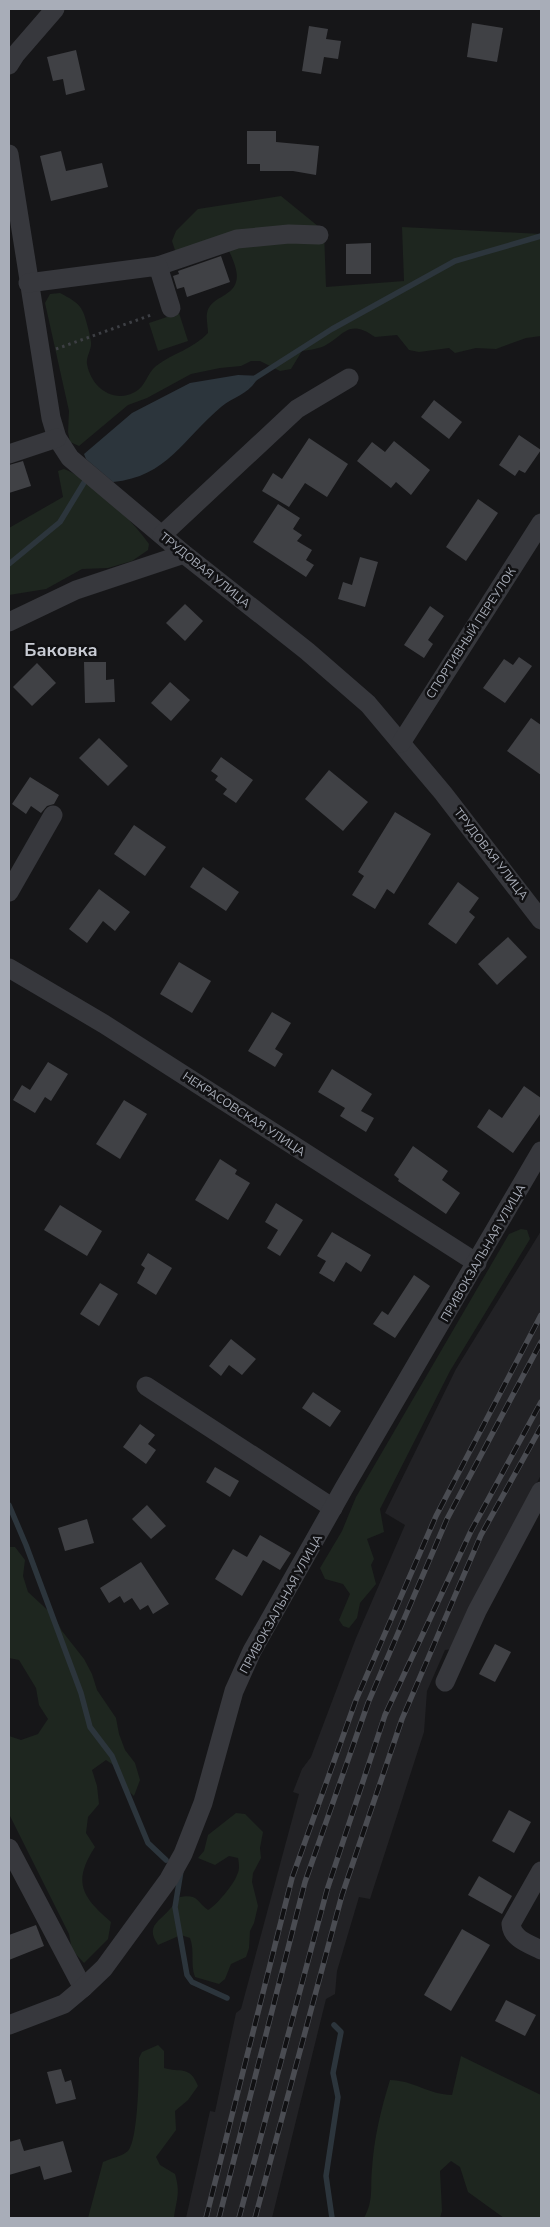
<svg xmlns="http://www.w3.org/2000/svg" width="550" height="2227" viewBox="0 0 550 2227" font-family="'Nunito Sans',sans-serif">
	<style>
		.built { fill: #222225 }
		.green { fill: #1e261f }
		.water { fill: #2c353c }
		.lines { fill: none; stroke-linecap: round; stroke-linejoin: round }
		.stream { stroke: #2c353c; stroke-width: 5.5 }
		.building { fill: #404145 }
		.path { stroke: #3d3f44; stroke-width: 3; stroke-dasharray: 2.5 4; stroke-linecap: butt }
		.minor { stroke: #37383d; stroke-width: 19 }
		.rail-casing { stroke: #4a4c52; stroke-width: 5.5 }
		.rail { stroke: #111113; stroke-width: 4; stroke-dasharray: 11; stroke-linecap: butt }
		.labels { text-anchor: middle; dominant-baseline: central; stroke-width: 5; stroke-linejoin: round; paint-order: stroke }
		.street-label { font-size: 12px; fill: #a8adb8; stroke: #111113 }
		.district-label { font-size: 18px; font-weight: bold; fill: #c9ccd4; stroke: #111113 }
	</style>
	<rect width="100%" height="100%" fill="#161618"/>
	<path class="built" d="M541,1231V1475L470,1611L453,1649L445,1650L427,1691L424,1732L370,1899L359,1897L337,1971L335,1994L326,1999L272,2218H186L210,2111L215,2112L236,2013L241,2009L299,1794L293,1792L302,1769L311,1757L356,1638L405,1525L385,1513L456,1369Z"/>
	<g class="green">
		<path d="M281,196L324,231L326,287L404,281L402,227L541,234V336L526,338L496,349L476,348L455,353L449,348L419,352L409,350L397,335L375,337C347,317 344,337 322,347C316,349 309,350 302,351L291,369L280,371L260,361H251L241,366L220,368L191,374L147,398L128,405L79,446L70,442L68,432L69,411L45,303L50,294L60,293C69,298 79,302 83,312C85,315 91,338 91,342C92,349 86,356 87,364C91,387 113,404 135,392C146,386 147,373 156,366C173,353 193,349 208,333C208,327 206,319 207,313C210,297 232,297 236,282C240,270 229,252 224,240L188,251L175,250L172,241L176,231L198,209Z"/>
		<path d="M179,313L188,341L158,351L149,323Z"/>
		<path d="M64,469C91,479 133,521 149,544L148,550L132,561L108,568L82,569L46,589L9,595V528L63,497L58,471Z"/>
		<path d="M521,1229L527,1230L530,1239L450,1371L380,1509L384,1532L367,1539L374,1559L371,1565L376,1584L360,1603L357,1618L349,1628L343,1626L339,1620L350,1594L343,1584L325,1579L320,1568L342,1531L356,1497L509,1234Z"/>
		<path d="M9,1547H15L25,1560L23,1576L28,1592L54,1616L62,1631L84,1659L92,1674L97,1690L116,1718L119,1734L125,1750L135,1763L140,1780L134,1796L122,1785L118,1768L106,1760L92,1770L97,1786L99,1804L88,1817L86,1833L95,1847C72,1882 82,1897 111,1922L108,1939L84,1963L72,1950L69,1934L9,1814V1736L21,1740L38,1734L48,1719L39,1705L36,1688L19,1660L9,1658Z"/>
		<path d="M236,1813L245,1814L263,1832L260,1848L261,1858L253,1873L252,1882L258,1906L254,1923L250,1931L249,1948L246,1957L231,1964L225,1979L219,1984L195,1977C190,1964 195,1951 190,1938L181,1935L158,1945C145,1926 159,1922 170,1909C174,1905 176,1901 180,1897C198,1894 196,1901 208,1910C217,1905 234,1884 237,1875C240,1869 239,1864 238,1858L229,1856L215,1865L198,1858L204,1851L208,1835Z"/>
		<path d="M158,2045L164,2051V2068C180,2073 190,2065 198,2086L188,2100L175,2111L176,2130L156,2157L160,2165L175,2174C181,2194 176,2200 174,2218H88L103,2162C111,2158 121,2157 128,2151C138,2141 139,2076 139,2058L142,2052Z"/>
		<path d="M461,2056L541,2095V2218H504L468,2192L460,2167L451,2161L440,2171L442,2211L440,2218H364C374,2200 370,2188 372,2169C374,2138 381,2109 390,2080C412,2080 430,2095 452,2095Z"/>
	</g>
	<path class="water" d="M238,375L259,376C249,395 236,395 221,407C184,438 167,477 113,482L86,459L84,454L132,413L190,383Z"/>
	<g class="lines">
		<g class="stream">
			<path d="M252,380L332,329L455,261L541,236"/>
			<path d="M9,564L60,522L85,481"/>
			<path d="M9,1505L26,1545L81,1693L90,1727L112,1756L148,1843L166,1860"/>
			<path d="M181,1871L175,1907L187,1975L192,1982L227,1998"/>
			<path d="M332,2218L326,2176L338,2097L333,2073L341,2032L334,2025"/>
		</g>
	</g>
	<g class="building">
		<path d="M472,23L503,28L497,62L467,57Z"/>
		<path d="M309,26L328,29L326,39L341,41L338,59L324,57L321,74L302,71Z"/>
		<path d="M76,50L85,90L66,95L63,79L53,81L47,57Z"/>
		<path d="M247,131H276V142L319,146L316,175L293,171H260V164H247Z"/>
		<path d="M61,151L66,171L102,163L108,187L51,201L40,156Z"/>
		<path d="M371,243V274H346V244Z"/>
		<path d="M221,256L230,282L187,297L184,287L177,289L173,276L179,274L178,271Z"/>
		<path d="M434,400L462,422L449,439L421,417Z"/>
		<path d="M519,435L541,450L525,473L519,470L515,476L499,465Z"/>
		<path d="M309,438L348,464L327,497L305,483L289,507L262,491L273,473L282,479Z"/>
		<path d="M394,441L430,470L411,495L396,482L391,488L357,461L372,442L385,452Z"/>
		<path d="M23,461L31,486L9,493V465Z"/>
		<path d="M478,499L498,513L466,561L446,547Z"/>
		<path d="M278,504L300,518L293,529L302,535L297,541L312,550L306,560L314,565L306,577L253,542Z"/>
		<path d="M360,557L378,562L365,607L338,599L343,582L352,585Z"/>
		<path d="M185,604L203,621L185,641L166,623Z"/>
		<path d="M430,606L444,616L428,640L433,644L424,658L404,645Z"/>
		<path d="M519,657L532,666L505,703L483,688L504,659L513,665Z"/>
		<path d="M84,662H106V680L114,679L115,702L85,703Z"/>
		<path d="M37,663L56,683L32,706L13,687Z"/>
		<path d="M170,682L190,700L171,721L151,703Z"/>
		<path d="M531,718L541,725V775L507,751Z"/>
		<path d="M99,738L128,766L108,786L79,758Z"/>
		<path d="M221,757L253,780L236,803L223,794L227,789L215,780L218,776L211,771Z"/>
		<path d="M329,770L368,802L343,831L305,799Z"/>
		<path d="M30,777L59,795L54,804L47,806L41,813L31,806L26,814L12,804Z"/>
		<path d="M395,812L431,834L394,894L387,889L375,909L352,895L364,876L358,872Z"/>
		<path d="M134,825L166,847L145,876L114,854Z"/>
		<path d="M203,867L239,892L226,911L190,887Z"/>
		<path d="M458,882L479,898L469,912L475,917L456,944L428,924Z"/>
		<path d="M99,889L130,912L115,931L103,921L87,943L69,929Z"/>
		<path d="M508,937L527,957L497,985L478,964Z"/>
		<path d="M179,962L211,981L192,1013L160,994Z"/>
		<path d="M272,1012L291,1023L275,1049L283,1054L275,1067L248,1051Z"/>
		<path d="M48,1062L68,1074L51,1101L45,1097L35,1113L13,1100L22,1085L30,1090Z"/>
		<path d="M332,1069L372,1094L361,1111L374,1118L366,1132L340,1116L345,1108L318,1092Z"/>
		<path d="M524,1086L541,1098V1113L513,1153L477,1127L489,1109L502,1118Z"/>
		<path d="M124,1100L147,1114L120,1159L96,1144Z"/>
		<path d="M413,1146L448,1171L442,1180L460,1193L446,1214L398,1181L399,1179L394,1175Z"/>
		<path d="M220,1159L237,1170L235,1174L250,1183L228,1220L195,1200Z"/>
		<path d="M276,1203L303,1220L280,1256L267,1248L278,1230L265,1222Z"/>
		<path d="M60,1205L102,1231L87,1256L44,1230Z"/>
		<path d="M332,1232L371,1255L361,1272L346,1262L334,1282L319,1273L326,1261L317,1256Z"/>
		<path d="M148,1253L172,1268L156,1295L137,1283L145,1268L141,1265Z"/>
		<path d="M414,1275L430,1286L395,1338L373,1324L382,1311L388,1315Z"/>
		<path d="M100,1283L118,1294L99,1326L80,1314Z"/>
		<path d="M231,1339L256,1359L242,1375L229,1365L221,1376L209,1366Z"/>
		<path d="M313,1392L341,1411L330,1427L302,1408Z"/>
		<path d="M140,1424L155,1435L148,1444L156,1450L146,1464L123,1447Z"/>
		<path d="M215,1467L239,1481L230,1497L206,1482Z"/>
		<path d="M147,1505L166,1526L151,1539L132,1519Z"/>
		<path d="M87,1519L94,1543L65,1551L58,1528Z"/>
		<path d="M260,1535L291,1553L280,1570L263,1560L242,1596L215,1579L233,1549L247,1557Z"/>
		<path d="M141,1562L169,1604L153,1614L148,1605L140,1610L132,1598L124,1603L120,1596L109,1603L100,1588Z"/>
		<path d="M495,1644L511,1652L495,1682L479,1674Z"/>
		<path d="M509,1810L531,1822L514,1853L492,1841Z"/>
		<path d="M479,1876L512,1896L502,1914L468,1895Z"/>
		<path d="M36,1925L44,1946L9,1960V1935Z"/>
		<path d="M462,1929L490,1945L451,2011L424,1995Z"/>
		<path d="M506,2000L536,2015L525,2036L495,2021Z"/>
		<path d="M61,2069L65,2082L71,2080L76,2099L56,2104L47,2072Z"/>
		<path d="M20,2139L24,2151L63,2141L72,2172L44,2180L40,2166L9,2175V2142Z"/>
	</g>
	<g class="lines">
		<path class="path" d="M56,349L154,314"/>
		<g class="minor">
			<path d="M9,65L16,54L55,9"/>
			<path d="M9,154L51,418L57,438L70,458L184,554L307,651L368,704L443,793L541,920"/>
			<path d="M158,266L237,239L289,234L319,235"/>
			<path d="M28,283L158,266L171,308"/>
			<path d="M9,454L57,438"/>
			<path d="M162,535L297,409L349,378"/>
			<path d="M9,622L76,590L184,554"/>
			<path d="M401,743L541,523"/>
			<path d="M9,892L53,815"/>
			<path d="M9,968L104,1024L477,1263"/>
			<path d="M146,1386L333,1508"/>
			<path d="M445,1682L477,1611L541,1491"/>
			<path d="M9,1848L83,1988"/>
			<path d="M541,1871L511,1924C512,1939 529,1944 541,1950"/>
			<path d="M9,2025L64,2004L83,1988L104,1968L169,1879L183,1854L203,1803L234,1691L252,1651L344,1488L541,1151"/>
		</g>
		<defs>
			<g id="rail">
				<path d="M206,2218L292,1878L356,1700L436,1516L541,1315"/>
				<path d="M219,2218L305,1882L368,1703L447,1519L541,1342"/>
				<path d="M239,2218L327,1890L385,1715L471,1531L541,1402"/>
				<path d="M255,2218L342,1895L402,1719L481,1535L541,1427"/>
			</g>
		</defs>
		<use href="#rail" class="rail-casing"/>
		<use href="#rail" class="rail"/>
	</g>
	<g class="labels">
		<g class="street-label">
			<text transform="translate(205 570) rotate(39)">ТРУДОВАЯ УЛИЦА</text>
			<text transform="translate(471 633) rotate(-57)">СПОРТИВНЫЙ ПЕРЕУЛОК</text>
			<text transform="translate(491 854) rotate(52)">ТРУДОВАЯ УЛИЦА</text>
			<text transform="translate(244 1114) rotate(33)">НЕКРАСОВСКАЯ УЛИЦА</text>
			<text transform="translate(483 1253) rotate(-60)">ПРИВОКЗАЛЬНАЯ УЛИЦА</text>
			<text transform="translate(281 1604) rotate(-61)">ПРИВОКЗАЛЬНАЯ УЛИЦА</text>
		</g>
		<g class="district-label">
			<text x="61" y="650">Баковка</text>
		</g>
	</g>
	<rect width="550" height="2227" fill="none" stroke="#a8adb8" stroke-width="20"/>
</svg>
